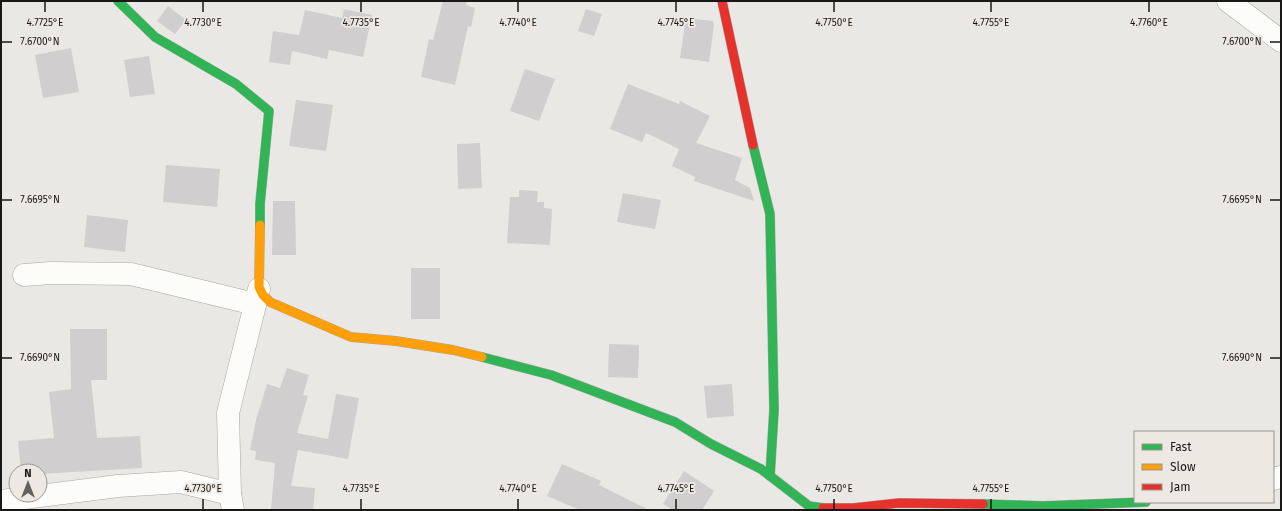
<svg xmlns="http://www.w3.org/2000/svg" width="1282" height="511" viewBox="0 0 1282 511" font-family="'Fira Sans',sans-serif">
	<style>
		.building { fill: #d0cece }
		.lines { fill: none; stroke-linecap: round; stroke-linejoin: round }
		.street-casing { stroke: #a9a7a5; stroke-width: 23 }
		.fast-casing { stroke: #a9a7a5; stroke-width: 10 }
		.slow-casing { stroke: #a9a7a5; stroke-width: 10 }
		.jam-casing { stroke: #a9a7a5; stroke-width: 10 }
		.street { stroke: #fcfcfb; stroke-width: 22 }
		.fast { stroke: #30b455; stroke-width: 9 }
		.slow { stroke: #ff9f0a; stroke-width: 9 }
		.jam { stroke: #e5322d; stroke-width: 9 }
		.ticks { fill: none; stroke: #1a1816; stroke-width: 1.5 }
		.ticks-label { font-size: 10px; text-anchor: middle; fill: #1a1816; stroke: #ede8e2; stroke-width: 3.5; stroke-linejoin: round; paint-order: stroke }
	</style>
	<rect width="100%" height="100%" fill="#eae8e5"/>
	<g class="building">
		<path d="M443,1H467L466,5L475,8L471,27L468,26L455,85L421,77L429,39L433,40Z"/>
		<path d="M168,6L186,20L175,34L157,21Z"/>
		<path d="M344,9L372,15L363,57L329,50L327,59L292,51L290,65L269,62L273,31L299,35L305,10L342,18Z"/>
		<path d="M586,9L602,14L594,36L578,31Z"/>
		<path d="M686,18L713,21L714,25L709,62L680,58Z"/>
		<path d="M71,48L79,92L43,98L35,55Z"/>
		<path d="M149,56L155,94L130,97L124,60Z"/>
		<path d="M525,69L555,79L539,121L510,111Z"/>
		<path d="M628,84L679,104L680,101L710,116L696,143L742,158L735,180L750,188L754,201L694,181L695,177L672,166L679,149L646,133L642,142L610,129Z"/>
		<path d="M296,100L333,105L326,151L289,146Z"/>
		<path d="M480,143L482,188L458,189L457,144Z"/>
		<path d="M166,165L220,169L217,207L163,202Z"/>
		<path d="M519,190L538,191L537,202H544V208L552,209L550,245L507,243L510,197H519Z"/>
		<path d="M623,193L661,200L655,229L617,222Z"/>
		<path d="M273,201H295L296,255H272Z"/>
		<path d="M87,215L128,220L125,252L84,247Z"/>
		<rect x="411" y="268" width="29" height="51"/>
		<path d="M70,329H107V380H91L97,438L140,436L142,468L40,474V471H21L18,441L54,438L49,392L71,389Z"/>
		<path d="M609,344L639,345L638,378L608,377Z"/>
		<path d="M287,368L309,375L303,395L308,396L297,433L328,439L336,394L359,398L348,459L298,450L291,486L315,488L313,510H271L275,463L255,460L256,451L250,450L256,420L267,384L280,388Z"/>
		<path d="M732,384L734,416L707,418L704,386Z"/>
		<path d="M562,464L601,481L599,485L649,510H580L547,496Z"/>
		<path d="M684,471L714,491L702,510H673L663,504Z"/>
	</g>
	<g class="lines">
		<defs>
			<g id="street">
				<path d="M1228,1L1281,41"/>
				<path d="M24,275L51,273L131,274L255,304"/>
				<path d="M1273,479L1281,477"/>
				<path d="M1,501L118,486L181,482L230,494"/>
				<path d="M233,510L230,494L228,413L259,289"/>
			</g>
			<g id="fast">
				<path d="M118,1L155,37L236,84L269,111L260,204V225"/>
				<path d="M753,145L770,214L774,410L770,476"/>
				<path d="M482,357L551,375L675,422L711,444L761,469L809,506L823,508"/>
				<path d="M983,504L1043,506L1146,502"/>
			</g>
			<path id="slow" d="M260,225L259,287L263,295L270,302L351,337L396,341L453,350L482,357"/>
			<g id="jam">
				<path d="M722,1L753,145"/>
				<path d="M823,508H853L899,503L983,504"/>
			</g>
		</defs>
		<use href="#street" class="street-casing"/>
		<use href="#fast" class="fast-casing"/>
		<use href="#slow" class="slow-casing"/>
		<use href="#jam" class="jam-casing"/>
		<use href="#street" class="street"/>
		<use href="#fast" class="fast"/>
		<use href="#slow" class="slow"/>
		<use href="#jam" class="jam"/>
	</g>
	<path class="ticks" d="M45,2V12M203,2V12M361,2V12M518,2V12M676,2V12M834,2V12M991,2V12M1149,2V12M2,42H12M1270,42H1280M2,200H12M1270,200H1280M2,358H12M1270,358H1280M203,499V509M361,499V509M518,499V509M676,499V509M834,499V509M991,499V509"/>
	<g class="ticks-label">
		<text x="45" y="26">4.7725°E</text>
		<text x="203" y="26">4.7730°E</text>
		<text x="361" y="26">4.7735°E</text>
		<text x="518" y="26">4.7740°E</text>
		<text x="676" y="26">4.7745°E</text>
		<text x="834" y="26">4.7750°E</text>
		<text x="991" y="26">4.7755°E</text>
		<text x="1149" y="26">4.7760°E</text>
		<text x="40" y="45">7.6700°N</text>
		<text x="1242" y="45">7.6700°N</text>
		<text x="40" y="203">7.6695°N</text>
		<text x="1242" y="203">7.6695°N</text>
		<text x="40" y="361">7.6690°N</text>
		<text x="1242" y="361">7.6690°N</text>
		<text x="203" y="492">4.7730°E</text>
		<text x="361" y="492">4.7735°E</text>
		<text x="518" y="492">4.7740°E</text>
		<text x="676" y="492">4.7745°E</text>
		<text x="834" y="492">4.7750°E</text>
		<text x="991" y="492">4.7755°E</text>
	</g>
	<rect width="1282" height="511" fill="none" stroke="#1a1816" stroke-width="4"/>
	<rect x="1134" y="431" width="140" height="72" fill="#ede8e2" stroke="#999590"/>
	<rect x="1142" y="444" width="20" height="6" fill="#30b455" stroke="#999590"/>
	<text x="1170" y="451" font-size="12" fill="#1a1816">Fast</text>
	<rect x="1142" y="464" width="20" height="6" fill="#ff9f0a" stroke="#999590"/>
	<text x="1170" y="471" font-size="12" fill="#1a1816">Slow</text>
	<rect x="1142" y="484" width="20" height="6" fill="#e5322d" stroke="#999590"/>
	<text x="1170" y="491" font-size="12" fill="#1a1816">Jam</text>
	<g transform="translate(28 483)"><circle r="19" fill="#ede8e2" stroke="#999590"/>
	<path d="M0-3L7 15L0 10L-7 15Z" fill="#63615e"/>
	<text y="-6" font-size="11" font-weight="bold" text-anchor="middle" fill="#1a1816">N</text>
	</g>
</svg>
